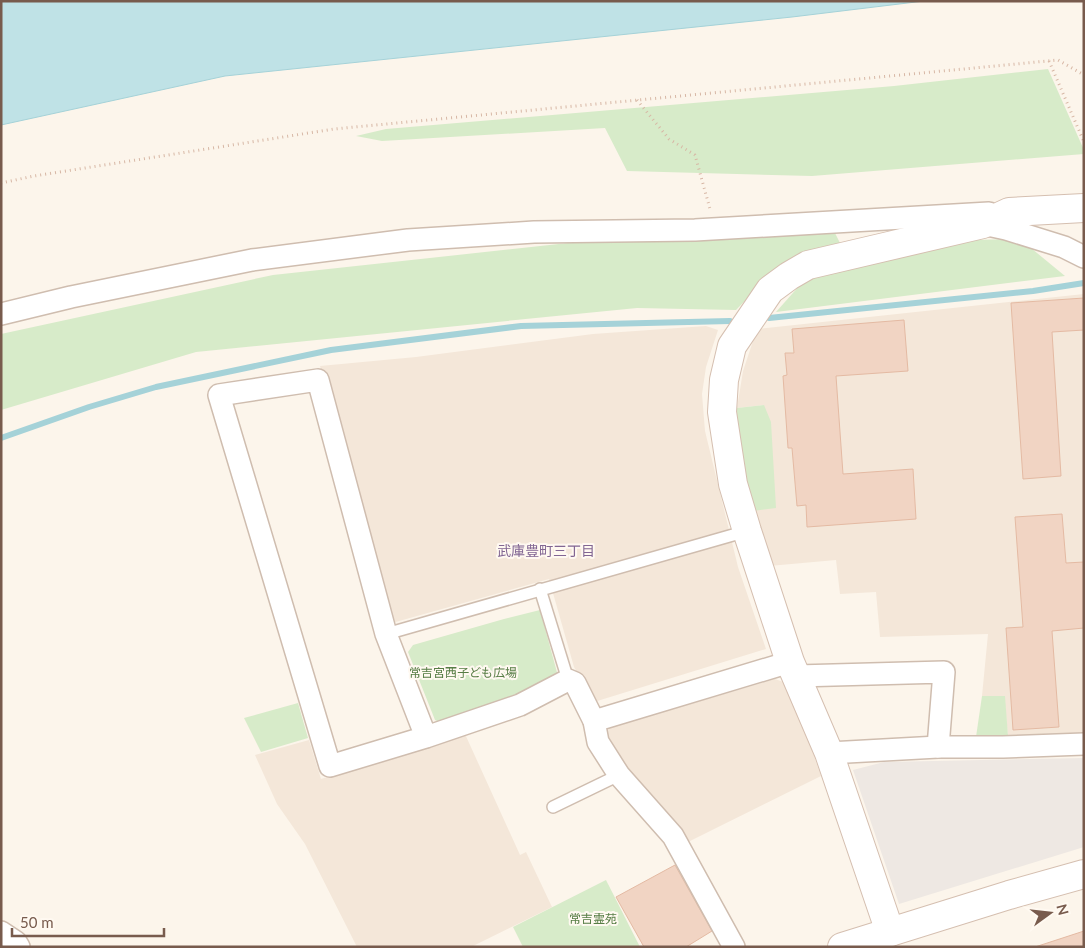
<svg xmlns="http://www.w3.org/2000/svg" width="1085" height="948" viewBox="0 0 1085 948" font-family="Lato,'Noto Sans JP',sans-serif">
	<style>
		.residential { fill: #f4e7d9 }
		.industrial { fill: #eee8e3 }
		.green { fill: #d7ebc9 }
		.water { fill: #bfe2e6; stroke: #a5d2d8 }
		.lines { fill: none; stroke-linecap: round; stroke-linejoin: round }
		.stream { stroke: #a5d2d8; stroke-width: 6 }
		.building { fill: #f1d4c3; stroke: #e4baa3 }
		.lane-casing { stroke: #cfbdaf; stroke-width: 14 }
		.street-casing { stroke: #cfbdaf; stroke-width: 24 }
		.secondary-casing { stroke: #d5bfb0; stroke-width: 30 }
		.path { stroke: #d7b7a5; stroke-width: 3; stroke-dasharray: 1 4; stroke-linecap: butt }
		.lane { stroke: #fff; stroke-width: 11 }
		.street { stroke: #fff; stroke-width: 21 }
		.secondary { stroke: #fff; stroke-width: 28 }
		.labels { text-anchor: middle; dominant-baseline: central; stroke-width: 4; stroke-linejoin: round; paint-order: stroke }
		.park-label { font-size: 12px; fill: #577d45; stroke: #fff9f1 }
		.neighbourhood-label { font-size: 14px; fill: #826693; stroke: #fff9f1 }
	</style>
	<rect width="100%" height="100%" fill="#fcf5eb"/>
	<g class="residential">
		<path d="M1084,294V736H1008L1004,696H982L988,634L880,637L876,592L840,594L836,560L769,566L753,511L764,405L737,408L743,371L757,329Z"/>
		<path d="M706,326L718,330L706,367L702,394L705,431L738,567L766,649L594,702L574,667L549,579L392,623L320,366L416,357L593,334Z"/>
		<path d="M775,679L789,684L821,776L684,844L628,773L605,739L609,728Z"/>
		<path d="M465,734L520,855L526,852L552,907L471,947H357L305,844L277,804L255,755L309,740L321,779Z"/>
	</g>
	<path class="industrial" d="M1084,758V847L899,904L853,770L884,762Z"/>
	<g class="green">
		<path d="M1048,69L1084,150V154L812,176L627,171L605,128L382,141L356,136L386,129L894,86Z"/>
		<path d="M835,233L840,243L805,257L771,274L736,310L637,308L196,352L1,410V334L273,275L605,239Z"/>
		<path d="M1020,239L1065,276L776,312L808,276L969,240Z"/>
		<path d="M764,405L771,422L776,508L753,511C744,478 732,442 737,408Z"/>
		<path d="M540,610L558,676L511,698L441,723L435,720L408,652L413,645L504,619Z"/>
		<path d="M982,696H1005L1008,736L976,737Z"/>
		<path d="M298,703L308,738L261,752L244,718Z"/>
		<path d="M606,880L640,947H523L513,927Z"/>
	</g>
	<path class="water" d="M1,1H924L792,17L225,76L1,125Z"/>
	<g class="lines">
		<g class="stream">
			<path d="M769,318L1033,291L1084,283"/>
			<path d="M1,438L89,407L156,387L331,350L521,326L730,321"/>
		</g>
	</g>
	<g class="building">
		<path d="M1084,298V330L1052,332L1061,476L1023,479L1011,303Z"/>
		<path d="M904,320L908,371L836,376L843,474L913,469L916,519L807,527L806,505L797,506L792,448H788L783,376L787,375L785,353H794L792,329Z"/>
		<path d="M1062,514L1066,563L1084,562V628L1052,631L1059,727L1013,730L1006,628L1023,627L1015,517Z"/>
		<path d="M675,865L712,931L686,947H644L616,897Z"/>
		<path d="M1084,931V947H1035Z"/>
	</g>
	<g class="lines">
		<defs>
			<g id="lane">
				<path d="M540,589L568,680"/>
				<path d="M386,634L747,531"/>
				<path d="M553,807L619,775"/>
			</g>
			<g id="street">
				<path d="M983,224L1006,229L1064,247L1084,257"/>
				<path d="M1,314L71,297L252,260L408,240L534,232L695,230L989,213"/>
				<path d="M797,676L944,672L938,747"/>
				<path d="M594,721L790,662"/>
				<path d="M426,737L386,634L318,380L219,395L330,766L426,737L520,705L568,680L575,683L594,721L598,742L619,775L673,836L734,947"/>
				<path d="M829,753L938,747H1003L1084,744"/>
				<path d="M1,932L16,942L19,947"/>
			</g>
			<g id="secondary">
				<path d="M890,932L829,753L790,662L747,531L733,484L722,412L724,380L732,346L770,290L789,276L808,265L983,224L1009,212L1084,208"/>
				<path d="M842,947L1009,895L1084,874"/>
			</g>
		</defs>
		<use href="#lane" class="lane-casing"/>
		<use href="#street" class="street-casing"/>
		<use href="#secondary" class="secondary-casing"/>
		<g class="path">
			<path d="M1049,61L1084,142"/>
			<path d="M637,100L669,139L695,155L710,209"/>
			<path d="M1,183L34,176L334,129L1058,60L1084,75"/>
		</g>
		<use href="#lane" class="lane"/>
		<use href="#street" class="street"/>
		<use href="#secondary" class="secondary"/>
	</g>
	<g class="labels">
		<g class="park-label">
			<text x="463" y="672">常吉宮西子ども広場</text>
			<text x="593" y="918">常吉霊苑</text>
		</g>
		<g class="neighbourhood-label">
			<text x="546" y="550">武庫豊町三丁目</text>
		</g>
	</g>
	<rect width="1085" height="948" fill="none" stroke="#785b4d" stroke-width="5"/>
	<g transform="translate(1050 913) rotate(75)" stroke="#fff9f1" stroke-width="4" paint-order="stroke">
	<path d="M0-4L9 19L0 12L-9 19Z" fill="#785b4d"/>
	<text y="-8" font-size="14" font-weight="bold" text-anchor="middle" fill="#785b4d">N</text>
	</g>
	<path d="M12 928v8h152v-8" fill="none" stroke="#785b4d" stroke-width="2.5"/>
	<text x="20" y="928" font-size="15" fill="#785b4d" stroke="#fff9f1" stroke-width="4" paint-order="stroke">50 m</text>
</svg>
